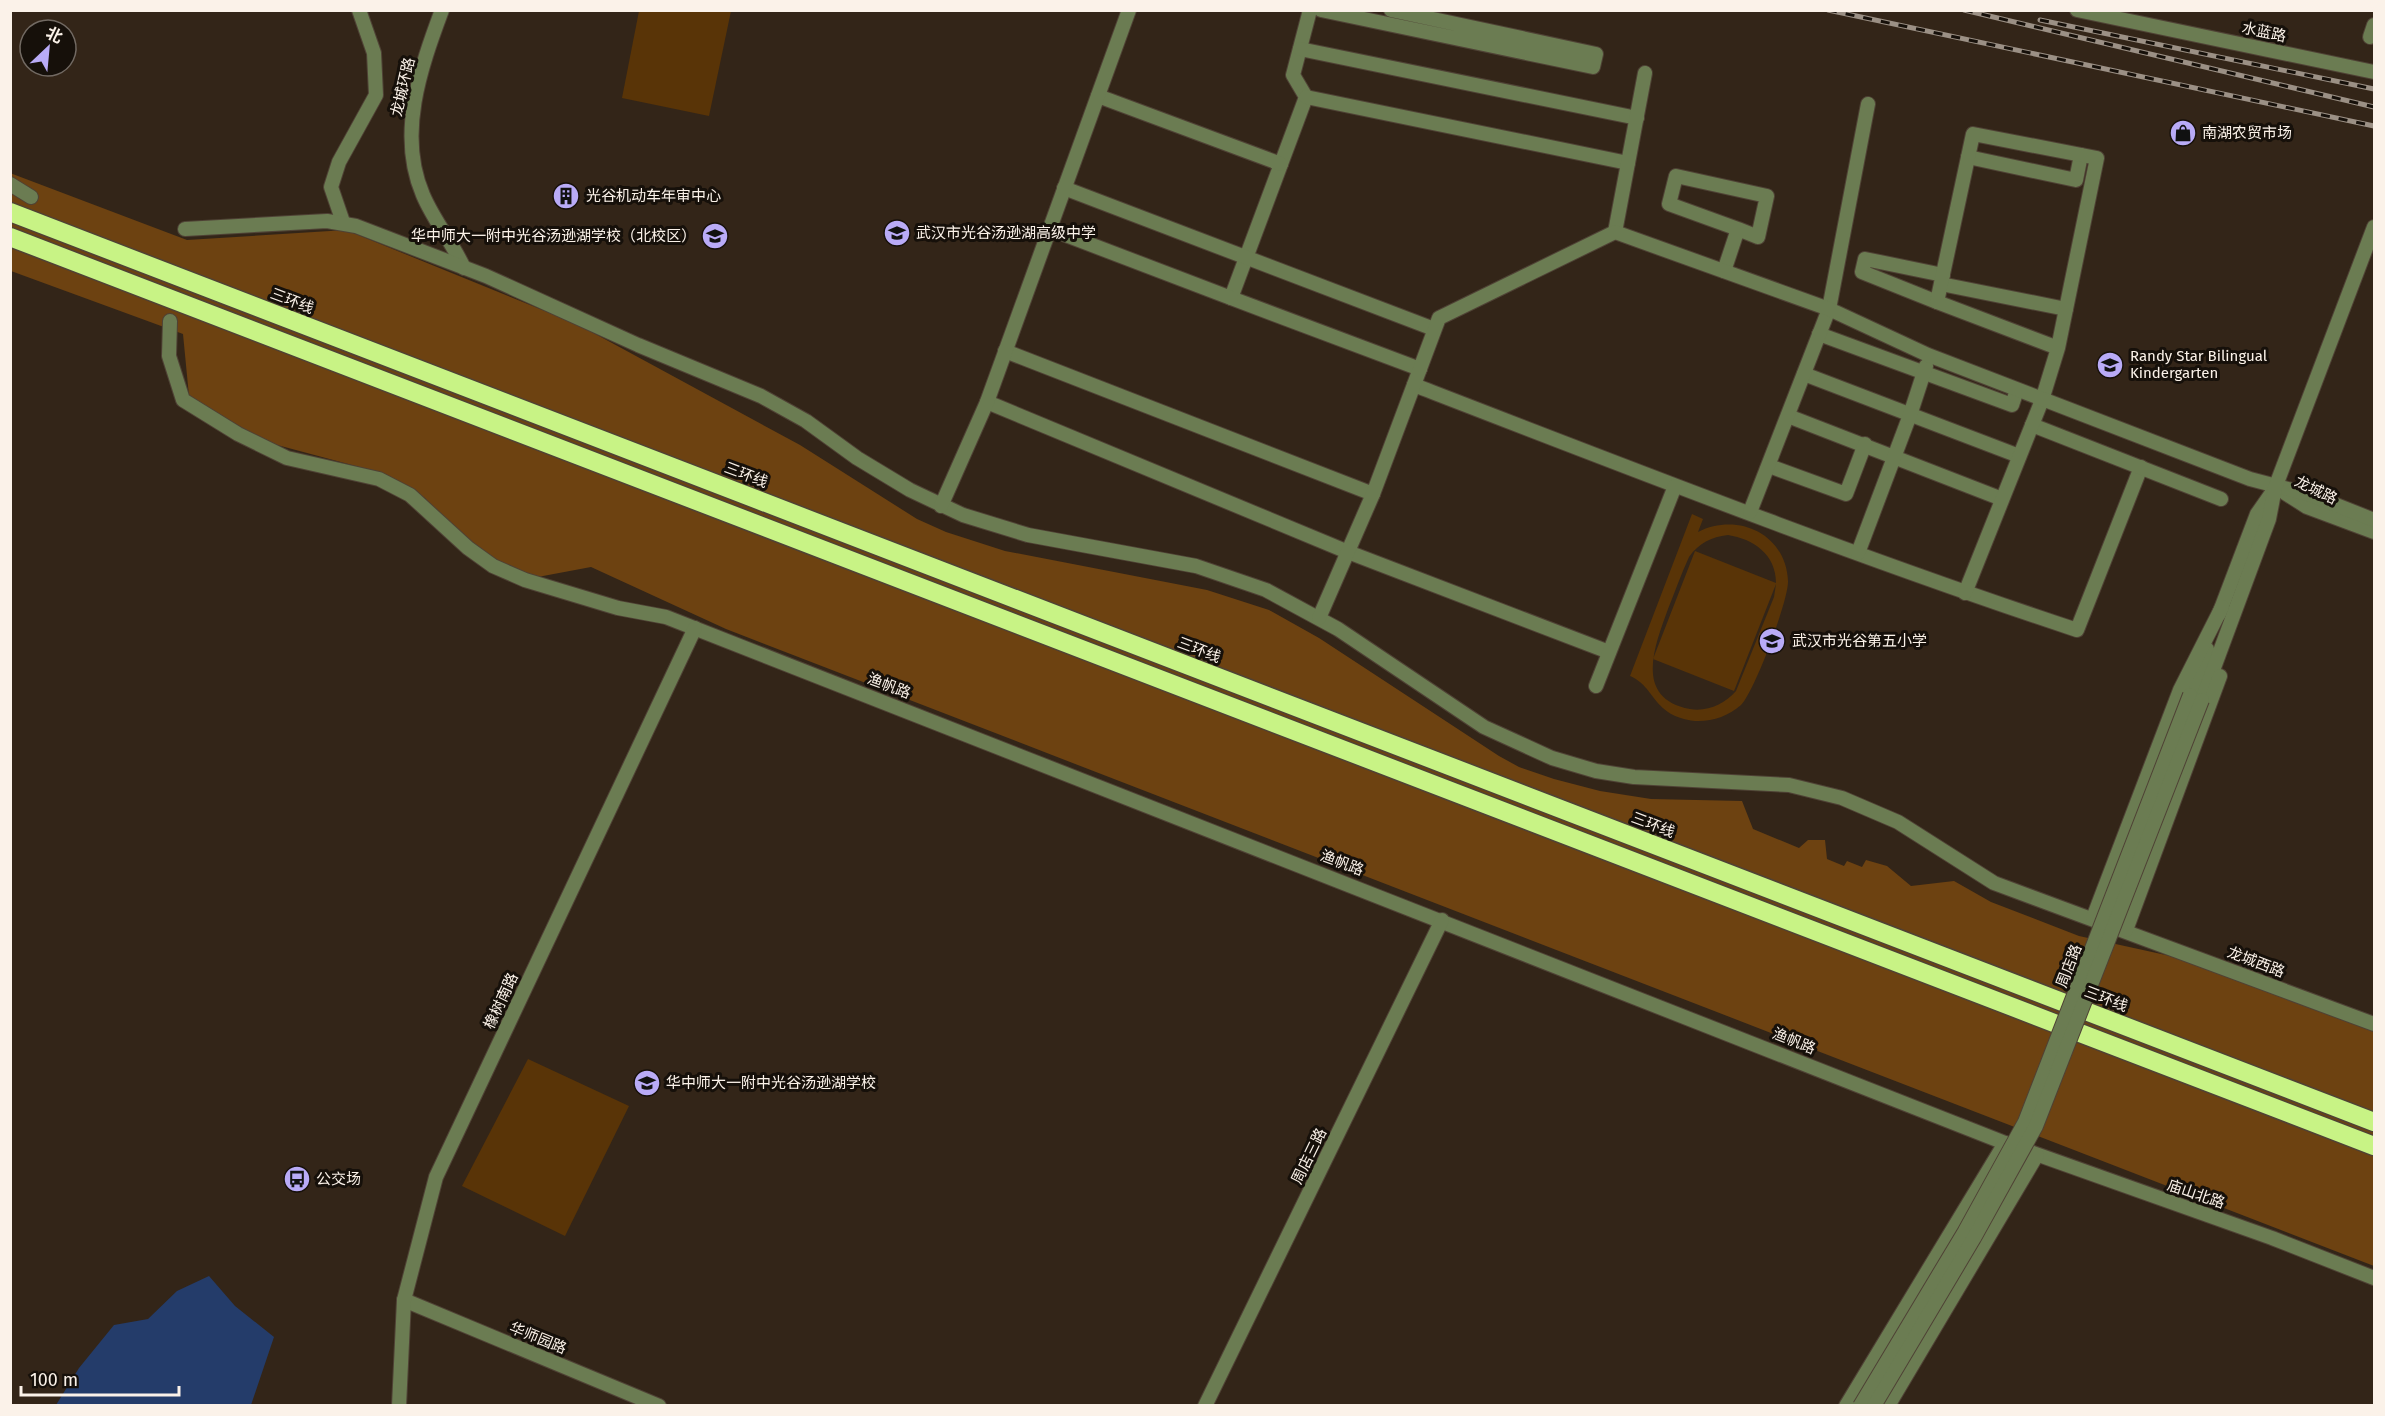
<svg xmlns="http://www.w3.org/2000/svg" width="2385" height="1416" viewBox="0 0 2385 1416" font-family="'Fira Sans','Noto Sans SC',sans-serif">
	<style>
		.green { fill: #593407; fill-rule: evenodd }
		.forest { fill: #6d4211 }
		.water { fill: #243c6a }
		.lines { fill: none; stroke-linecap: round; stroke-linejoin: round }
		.minor-casing { stroke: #4f4235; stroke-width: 16 }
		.highway-casing { stroke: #4f4235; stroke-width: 21 }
		.minor { stroke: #6b7c52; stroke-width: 14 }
		.highway { stroke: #c8f385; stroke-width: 18 }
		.rail-casing { stroke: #9b9085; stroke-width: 5 }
		.rail { stroke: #16100a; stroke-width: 3; stroke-dasharray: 9; stroke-linecap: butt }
		.minor-bridge-casing { stroke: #4f4235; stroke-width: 16; stroke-linecap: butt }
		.minor-bridge { stroke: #6b7c52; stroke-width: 14 }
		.labels { text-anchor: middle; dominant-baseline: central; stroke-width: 6; stroke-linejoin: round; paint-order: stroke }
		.street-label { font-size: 15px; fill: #fbf2e9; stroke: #16100a }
		.poi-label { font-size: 15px; fill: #fbf2e9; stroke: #16100a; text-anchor: start }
	</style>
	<rect width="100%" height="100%" fill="#332518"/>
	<g class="green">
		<path d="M639,11H731L709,116L622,98Z"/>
		<path d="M1692,514L1703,519L1698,532C1738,512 1786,534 1788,581C1789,599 1754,693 1741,705C1729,716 1711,722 1695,721C1652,716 1656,687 1630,676ZM1728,535C1753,539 1776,554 1776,583L1695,551L1653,659L1734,691L1776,584L1774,597L1736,691C1725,704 1707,712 1690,709C1633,698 1655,645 1668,609C1675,592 1681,574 1689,557C1699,543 1711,537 1728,535Z"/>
		<path d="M528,1059L629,1106L565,1236L462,1186Z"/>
	</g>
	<path class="forest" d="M10,173L187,240L346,230L577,324L800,445L917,519L946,532L1005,551L1207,590L1269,610L1319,638L1499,756L1519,767L1554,779L1600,791L1651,799L1742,801L1753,829L1799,848L1808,840H1825L1827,859L1844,866L1847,861L1862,867L1866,860L1887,866L1911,886L1954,881L1991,902L2079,936L2184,959L2374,1030V1266L726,629L591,567L527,579L466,544L425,498L378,472L266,442L189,396L183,334L11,271Z"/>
	<path class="water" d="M209,1276L235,1306L274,1337L251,1405H56L79,1368L114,1325L148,1319L177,1291Z"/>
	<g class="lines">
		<defs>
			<g id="minor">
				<path d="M442,10C420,69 397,135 423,195C434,221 452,242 464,268"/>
				<path d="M1310,10L1293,75L1306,97L1231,298L1420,369"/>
				<path d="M1321,10L1593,67L1596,54L1391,10"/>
				<path d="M2077,10L2374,72"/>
				<path d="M2370,37L2374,25"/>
				<path d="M1300,49L1637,118"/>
				<path d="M1098,96L1281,164"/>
				<path d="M1306,97L1628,163"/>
				<path d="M1968,157L2076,180L2081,155"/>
				<path d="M10,184L31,197"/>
				<path d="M1064,188L1434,329"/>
				<path d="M343,222L331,187L339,162L376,95L374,53L359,10"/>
				<path d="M185,229L327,221L356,226L486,276L638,345L761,396L806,421L857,458L910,490L963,515L1028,535L1196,566L1266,590L1338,629L1484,727L1552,758L1596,771L1634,777L1789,785L1842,798L1898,822L1994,883L2374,1024"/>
				<path d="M1050,229L1231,298"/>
				<path d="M1615,232L1645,73"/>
				<path d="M1724,271L1738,229L1669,204L1676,176L1767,196L1758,237L1738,229"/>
				<path d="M1941,284L2066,309"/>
				<path d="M1937,302L1862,272L1865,259L1943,275"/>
				<path d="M170,321L169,356L183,400L238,434L287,458L379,479L410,495L468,548L493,566L525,580L618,608L666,617L2005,1143L2272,1238L2374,1278"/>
				<path d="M1819,334L2012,405L2017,390"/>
				<path d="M1005,351L1373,494"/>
				<path d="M1804,374L2019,456"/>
				<path d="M1414,385C1634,470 1854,556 2077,630L2141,467"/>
				<path d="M987,402L1348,552L1609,652"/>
				<path d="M1788,416L2002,499"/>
				<path d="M2032,425L2221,499"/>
				<path d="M1769,466L1846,494L1865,444"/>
				<path d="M2285,493L2307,507L2374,532"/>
				<path d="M941,506L987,402L1129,10"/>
				<path d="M1750,512L1829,309L1868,104"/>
				<path d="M1858,553L1910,415L1926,366"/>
				<path d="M1965,593L2042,400L2058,348L2097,158L1973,134L1937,302L2058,348"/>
				<path d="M2219,614L2257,514L2271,494"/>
				<path d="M1319,618L1373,494L1439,318L1615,232L1829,309L1928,355L2250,479L2311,495L2374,520"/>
				<path d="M1596,686L1675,486"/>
				<path d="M2190,695L2207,649"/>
				<path d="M2202,700L2269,519L2275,488L2374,227"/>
				<path d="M2093,918L2180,690L2222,607"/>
				<path d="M2126,930L2220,676"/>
				<path d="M404,1300L659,1406"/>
				<path d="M399,1406L404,1300L436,1177L695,628"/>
				<path d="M1205,1406L1442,920"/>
				<path d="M1846,1406L2005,1143"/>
				<path d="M1888,1406L2037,1155"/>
			</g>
			<g id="highway">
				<path d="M10,212L2374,1122"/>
				<path d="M10,237L2374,1146"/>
			</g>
		</defs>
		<use href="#minor" class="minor-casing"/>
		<use href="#highway" class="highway-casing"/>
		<use href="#minor" class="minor"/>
		<use href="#highway" class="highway"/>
		<defs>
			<g id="rail">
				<path d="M1828,10L2374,126"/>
				<path d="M1964,10L2374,107"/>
				<path d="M2040,20L2374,89"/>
			</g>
		</defs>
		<use href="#rail" class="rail-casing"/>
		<use href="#rail" class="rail"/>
		<defs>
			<g id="minor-bridge">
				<path d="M1860,1406L1965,1231L2025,1122L2190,695"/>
				<path d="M1874,1406L1974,1238L2036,1126L2202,700"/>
			</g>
		</defs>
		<use href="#minor-bridge" class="minor-bridge-casing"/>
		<use href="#minor-bridge" class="minor-bridge"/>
	</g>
	<defs>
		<symbol id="shop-disc" viewBox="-11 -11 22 22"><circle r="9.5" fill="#b9abf7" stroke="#16100a"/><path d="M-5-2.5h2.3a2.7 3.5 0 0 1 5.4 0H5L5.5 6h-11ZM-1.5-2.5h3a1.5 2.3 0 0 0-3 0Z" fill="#111"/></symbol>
		<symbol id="building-disc" viewBox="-11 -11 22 22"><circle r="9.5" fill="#b9abf7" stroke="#16100a"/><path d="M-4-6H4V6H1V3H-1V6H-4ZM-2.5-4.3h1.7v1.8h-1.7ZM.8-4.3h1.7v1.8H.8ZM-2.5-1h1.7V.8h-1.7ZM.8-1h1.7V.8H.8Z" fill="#111"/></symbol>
		<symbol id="school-disc" viewBox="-11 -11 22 22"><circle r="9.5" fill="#b9abf7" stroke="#16100a"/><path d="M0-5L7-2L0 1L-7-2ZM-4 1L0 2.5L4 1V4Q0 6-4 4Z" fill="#111"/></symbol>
		<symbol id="bus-disc" viewBox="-11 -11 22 22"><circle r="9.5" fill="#b9abf7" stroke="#16100a"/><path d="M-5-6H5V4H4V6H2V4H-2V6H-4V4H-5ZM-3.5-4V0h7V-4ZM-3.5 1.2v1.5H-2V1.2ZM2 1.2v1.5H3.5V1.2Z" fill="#111"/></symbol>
	</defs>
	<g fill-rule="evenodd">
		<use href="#shop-disc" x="2168" y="118" width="30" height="30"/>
		<use href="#building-disc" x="551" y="181" width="30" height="30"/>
		<use href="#school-disc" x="882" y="218" width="30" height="30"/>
		<use href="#school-disc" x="700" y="221" width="30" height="30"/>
		<use href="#school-disc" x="2095" y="350" width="30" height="30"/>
		<use href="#school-disc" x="1757" y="626" width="30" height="30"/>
		<use href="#school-disc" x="632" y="1068" width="30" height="30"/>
		<use href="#bus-disc" x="282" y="1164" width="30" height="30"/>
	</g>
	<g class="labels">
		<g class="street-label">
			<text transform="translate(2264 32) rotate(12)">水蓝路</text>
			<text transform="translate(403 87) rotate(-77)">龙城环路</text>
			<text transform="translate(292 301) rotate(21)">三环线</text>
			<text transform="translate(746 475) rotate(21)">三环线</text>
			<text transform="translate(2316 490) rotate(26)">龙城路</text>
			<text transform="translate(1199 650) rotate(21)">三环线</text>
			<text transform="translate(889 686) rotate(21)">渔帆路</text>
			<text transform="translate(1653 825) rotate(21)">三环线</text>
			<text transform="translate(1342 863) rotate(21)">渔帆路</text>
			<text transform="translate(2256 962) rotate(21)">龙城西路</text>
			<text transform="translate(2069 966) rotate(-69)">周店路</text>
			<text transform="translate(2106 999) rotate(21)">三环线</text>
			<text transform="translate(501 1001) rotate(-65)">橡树南路</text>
			<text transform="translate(1794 1041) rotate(22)">渔帆路</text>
			<text transform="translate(1309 1156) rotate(-64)">周店三路</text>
			<text transform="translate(2196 1194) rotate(19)">庙山北路</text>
			<text transform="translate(538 1338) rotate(22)">华师园路</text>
		</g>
		<g class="poi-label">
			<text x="2202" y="133">南湖农贸市场</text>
			<text x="586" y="196">光谷机动车年审中心</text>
			<text x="916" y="233">武汉市光谷汤逊湖高级中学</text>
			<text x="696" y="236" text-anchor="end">华中师大一附中光谷汤逊湖学校（北校区）</text>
			<text x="2130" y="356">Randy Star Bilingual<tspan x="2130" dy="17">Kindergarten</tspan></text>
			<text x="1792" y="641">武汉市光谷第五小学</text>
			<text x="666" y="1083">华中师大一附中光谷汤逊湖学校</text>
			<text x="316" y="1179">公交场</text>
		</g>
	</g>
	<rect width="2385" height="1416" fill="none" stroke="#fbf2e9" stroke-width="24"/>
	<g transform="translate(48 48) rotate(26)"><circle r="28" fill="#16100a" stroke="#726a63" stroke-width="1.5"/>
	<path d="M0-4.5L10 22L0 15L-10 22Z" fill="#b9abf7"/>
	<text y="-9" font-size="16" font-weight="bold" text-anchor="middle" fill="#fbf2e9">北</text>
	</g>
	<path d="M21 1386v9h158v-9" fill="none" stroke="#fbf2e9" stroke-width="3"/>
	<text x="30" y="1386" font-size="18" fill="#fbf2e9" stroke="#16100a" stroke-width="4.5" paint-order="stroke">100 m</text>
</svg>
